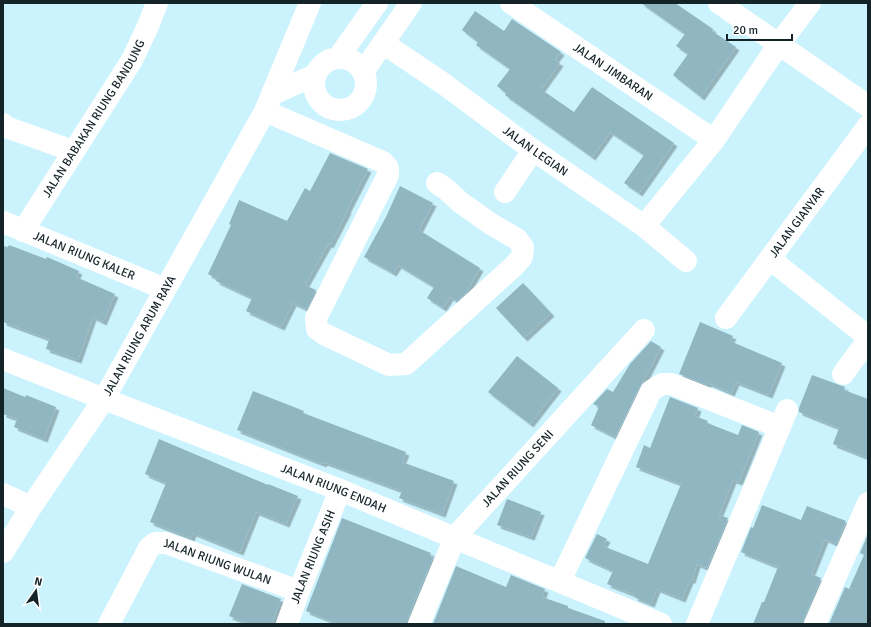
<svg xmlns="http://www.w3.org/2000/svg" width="871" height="627" viewBox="0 0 871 627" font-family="Signika,sans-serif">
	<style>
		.building { fill: #90b6c1; filter: url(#shadow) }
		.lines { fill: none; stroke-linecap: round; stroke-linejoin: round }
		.street { stroke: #fff; stroke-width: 22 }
		.labels { text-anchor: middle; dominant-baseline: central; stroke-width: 3.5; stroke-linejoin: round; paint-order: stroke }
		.street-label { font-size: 12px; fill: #142327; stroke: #fff }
	</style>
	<defs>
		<filter id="shadow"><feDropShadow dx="3.5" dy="3.5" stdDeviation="0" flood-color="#0004"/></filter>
	</defs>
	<rect width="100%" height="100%" fill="#caf3fe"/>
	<g class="building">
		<path d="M641,3H675L713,29L712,31L736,47L701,97L673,75L688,54L676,46L685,34Z"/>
		<path d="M475,11L504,31L512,19L561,52L555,60L560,63L542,88V90L574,112L592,87L674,143L639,193L624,183L644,155L610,132L592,157L505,95L506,93L497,86L510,69L476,45L478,42L462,30Z"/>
		<path d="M330,153L368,169L347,210H348L330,245L328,244L305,285L316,290L307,309L293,303L281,327L246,311L252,298L216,281L217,279L208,274L231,225L229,224L239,200L287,221L305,188L310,191Z"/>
		<path d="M400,186L433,203L419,230L480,268L465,294L457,301L450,297L443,308L427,298L434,287L398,265L393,273L364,257L386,217Z"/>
		<path d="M9,245L46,259L47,257L79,271L76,277L115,294L103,322L93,317L78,360L46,349L49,339L3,322V246L8,247Z"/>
		<path d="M523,283L551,313L524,338L496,308Z"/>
		<path d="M700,322L733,336L730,341L782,363L769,395L736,382L731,393L708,383L707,385L679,374Z"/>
		<path d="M651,341L661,347L644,380L640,386L615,437L591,425L599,407L593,404L607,389L613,392L630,364Z"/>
		<path d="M517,356L558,388L530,424L488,392Z"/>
		<path d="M812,375L845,387L844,390L868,399V458L833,444L839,428L799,412V408Z"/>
		<path d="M3,388L25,397L26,395L56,407L44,439L14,427L17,419L3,414Z"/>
		<path d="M253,391L304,411L303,413L406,452L402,462L454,481L442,514L399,498L402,491L324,462L323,464L295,453L237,430Z"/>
		<path d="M670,397L698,408L695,416L708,421L707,423L738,435L742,425L759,432L739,482L733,480L719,515L728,518L707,568L697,564L692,580H690L682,599L657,589L651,604L634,597L635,595L607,584L613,571L585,558L597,534L607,539L603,546L648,564L681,484L636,467L644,445L650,448Z"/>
		<path d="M159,439L268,485V484L298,496L286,524L256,512L240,552L193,533L191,538L150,522L166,483L145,474Z"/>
		<path d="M507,499L541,512L531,537L497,525Z"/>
		<path d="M762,505L801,520L807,506L846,521L836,544L825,539L811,574L821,578L804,619L803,624H753L762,602H764L778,567L741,552L751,527L753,528Z"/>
		<path d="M342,518L431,553L430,556L433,557L407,619V624H339L306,611Z"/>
		<path d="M868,534V624H829L845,587L849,589L864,555L860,553Z"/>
		<path d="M456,566L506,587L511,575L545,589L542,597L568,606V608L605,621V624H433Z"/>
		<path d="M242,584L281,599L271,624H250L229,616Z"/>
	</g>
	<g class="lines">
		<g class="street">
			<path id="s1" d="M511,3L714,140"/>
			<path d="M719,3L868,106"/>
			<path id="s2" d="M383,43L444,84L533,150L644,226L686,261"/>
			<path d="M338,58L377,3"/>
			<circle cx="340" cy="84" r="26"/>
			<path d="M363,72L411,3"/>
			<path d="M273,94L315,75"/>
			<path d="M265,111L383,162L388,168V175L316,318L317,329L324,334L389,365L406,364L514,266L522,257L523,247L517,239L491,224L460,202L446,189L437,183"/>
			<path d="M3,124L6,127L73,151"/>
			<path d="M505,192L533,150"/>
			<path id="s3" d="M3,222L165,289"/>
			<path d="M644,226L714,140L779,44L810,3"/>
			<path id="s4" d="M23,231L132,60L148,26L157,3"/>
			<path d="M770,259L868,337"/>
			<path id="s5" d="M726,318L868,126"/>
			<path id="s6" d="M3,359L104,399L340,490L661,624"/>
			<path d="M843,374L868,340"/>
			<path d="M3,494L31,507"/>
			<path id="s7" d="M3,552L31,507L104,399L265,111L310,3"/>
			<path d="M560,581L651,391L662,384H671L780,427"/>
			<path id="s8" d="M109,624L149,548L155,543H166L299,591"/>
			<path id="s9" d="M287,624L299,591L340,490"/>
			<path id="s10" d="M419,624L455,537L644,330"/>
			<path d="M697,624L787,410"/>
			<path d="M815,624L868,503"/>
		</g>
	</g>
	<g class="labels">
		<g class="street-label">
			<text stroke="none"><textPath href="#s1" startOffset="123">JALAN JIMBARAN</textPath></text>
			<text stroke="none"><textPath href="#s4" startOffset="133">JALAN BABAKAN RIUNG BANDUNG</textPath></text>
			<text stroke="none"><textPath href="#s2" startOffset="187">JALAN LEGIAN</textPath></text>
			<text stroke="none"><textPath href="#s5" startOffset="119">JALAN GIANYAR</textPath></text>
			<text stroke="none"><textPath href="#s3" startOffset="88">JALAN RIUNG KALER</textPath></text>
			<text stroke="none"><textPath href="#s7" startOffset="256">JALAN RIUNG ARUM RAYA</textPath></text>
			<text stroke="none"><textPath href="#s10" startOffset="187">JALAN RIUNG SENI</textPath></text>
			<text stroke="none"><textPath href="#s6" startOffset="355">JALAN RIUNG ENDAH</textPath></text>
			<text stroke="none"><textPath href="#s9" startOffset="72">JALAN RIUNG ASIH</textPath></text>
			<text stroke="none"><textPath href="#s8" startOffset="159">JALAN RIUNG WULAN</textPath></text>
		</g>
	</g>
	<rect width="871" height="627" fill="none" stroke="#142327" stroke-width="8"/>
	<g transform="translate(36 591) rotate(14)" stroke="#ffffff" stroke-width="3" paint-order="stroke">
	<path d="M0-3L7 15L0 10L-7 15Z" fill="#142327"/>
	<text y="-6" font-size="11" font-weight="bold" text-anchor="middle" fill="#142327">N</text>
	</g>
	<path d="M727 34v6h65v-6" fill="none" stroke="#142327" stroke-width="2"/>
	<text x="733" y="34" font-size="12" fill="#142327" stroke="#ffffff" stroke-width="3" paint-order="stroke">20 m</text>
</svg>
